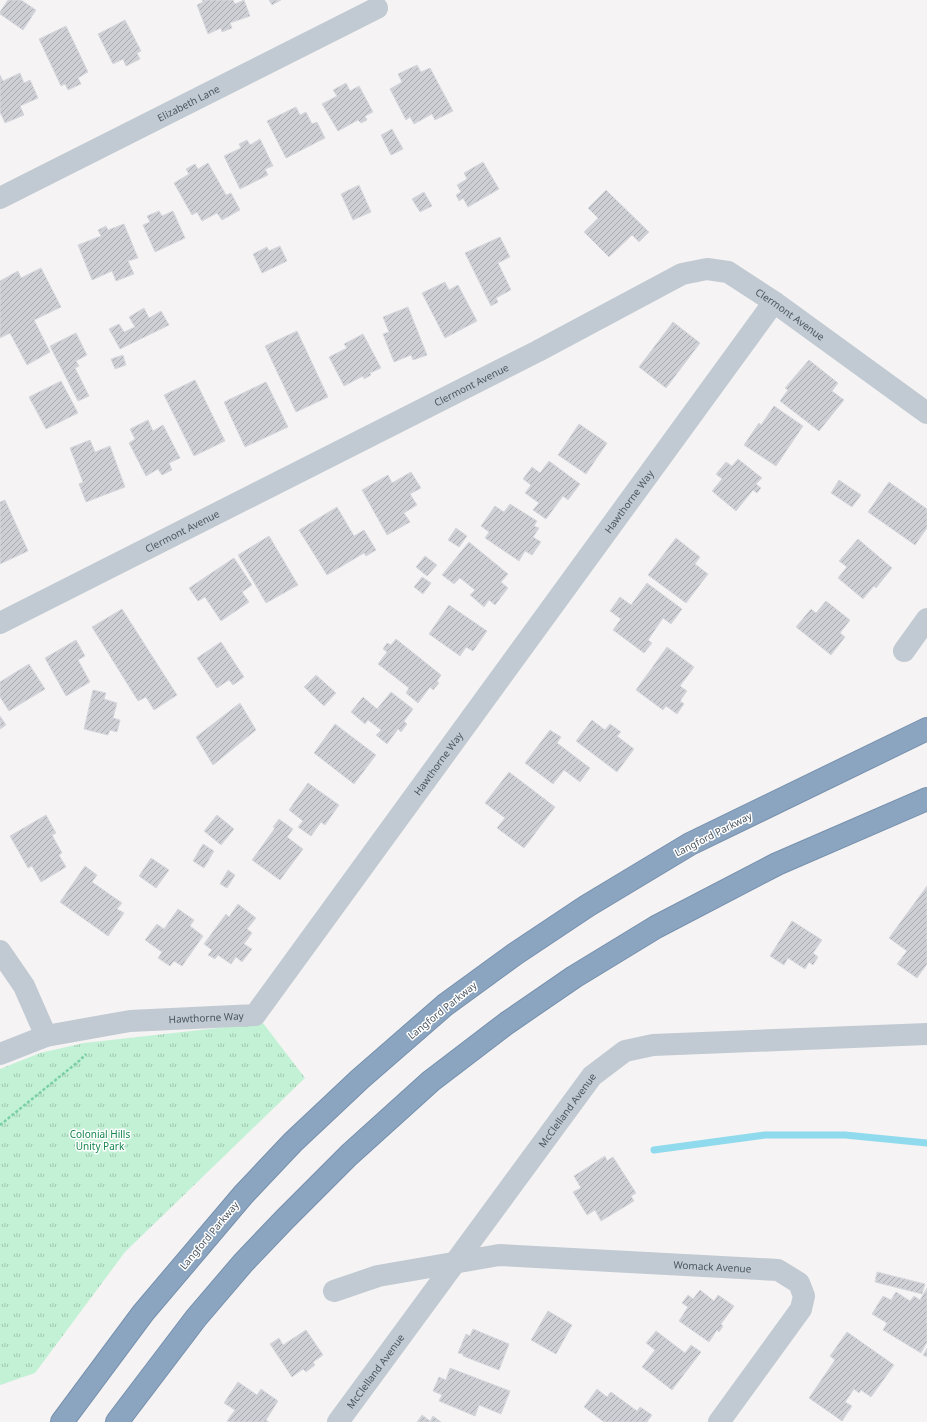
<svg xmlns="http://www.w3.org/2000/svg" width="927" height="1422" viewBox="0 0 927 1422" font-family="'Noto Sans',sans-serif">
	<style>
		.park { fill: url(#park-tufts) }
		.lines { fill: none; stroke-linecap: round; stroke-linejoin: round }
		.stream { stroke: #90daee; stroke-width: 7 }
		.building { fill: url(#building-hatch); stroke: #d7d9de }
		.highway-casing { stroke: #7690ad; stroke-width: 24 }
		.path { stroke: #7ad0a6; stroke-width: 2.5; stroke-dasharray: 3 2; stroke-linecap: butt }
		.street { stroke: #c1cad2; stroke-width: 22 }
		.highway { stroke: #8ba5c1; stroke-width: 22 }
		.labels { text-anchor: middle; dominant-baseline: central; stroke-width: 3; stroke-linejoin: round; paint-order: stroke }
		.street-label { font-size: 10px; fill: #4a5661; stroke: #fff }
		.park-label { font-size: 10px; fill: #17864f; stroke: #fff }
	</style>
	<defs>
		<pattern id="park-tufts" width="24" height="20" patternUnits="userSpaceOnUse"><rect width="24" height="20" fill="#c3f1d5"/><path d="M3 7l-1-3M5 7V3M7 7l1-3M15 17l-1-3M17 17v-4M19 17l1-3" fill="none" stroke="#a0c6b0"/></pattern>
		<pattern id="building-hatch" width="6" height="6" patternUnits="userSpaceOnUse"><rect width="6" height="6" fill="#cdcfd5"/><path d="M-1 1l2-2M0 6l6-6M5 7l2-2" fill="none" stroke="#a8abb0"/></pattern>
	</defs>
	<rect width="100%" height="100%" fill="#f5f3f3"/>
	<path class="park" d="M263,1023L305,1078L125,1252L35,1373L0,1385V1069L40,1053L84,1043Z"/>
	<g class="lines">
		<path class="stream" d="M654,1150L765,1135H845L927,1143"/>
	</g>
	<g class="building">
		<path d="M8,0H21L36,10L23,30L0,14V12Z"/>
		<path d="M202,0H233L235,4L244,0L250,16L230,23L232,28L222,32L221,28L208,34L197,5L203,2Z"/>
		<path d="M269,0H281L272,5Z"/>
		<path d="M125,20L141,51L137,53L140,59L126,66L123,59L113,64L98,34Z"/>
		<path d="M66,26L88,72L78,78L81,84L68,90L65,84L61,86L39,39Z"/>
		<path d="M417,65L421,72L430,68L453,111L435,120L432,114L414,124L410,117L406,120L390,89L402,82L398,74Z"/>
		<path d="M20,73L24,83L30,80L38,98L20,106L24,115L5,123L0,112V75L3,81Z"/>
		<path d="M346,83L350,91L359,86L373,112L365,116L367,120L361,123L358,120L338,131L322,104L337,96L333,90Z"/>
		<path d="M296,107L300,115L306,112L312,124L317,122L325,138L286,158L267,121Z"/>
		<path d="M392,129L403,149L391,155L381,135Z"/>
		<path d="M260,139L273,166L265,169L268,175L240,189L224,156L241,148L239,144L247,140L250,145Z"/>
		<path d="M483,162L499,189L468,207L463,198L459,201L456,195L461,192L457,185L467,179L464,173Z"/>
		<path d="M208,163L226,195L231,193L240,210L222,220L217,213L202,221L197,212L192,215L174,183L189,174L186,169L195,164L198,169Z"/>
		<path d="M359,185L371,212L353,220L341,194Z"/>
		<path d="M606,190L649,232L639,242L632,235L609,257L584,232L598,218L588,208Z"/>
		<path d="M424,192L432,206L420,212L412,199Z"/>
		<path d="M159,211L162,216L173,211L185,238L155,252L143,225L150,222L147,216Z"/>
		<path d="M124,224L138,258L128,261L134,274L116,281L112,271L92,280L78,245L101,236L98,230L106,226L108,230Z"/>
		<path d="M500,237L510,257L498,263L511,290L496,298L498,302L491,306L465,253Z"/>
		<path d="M280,246L287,261L262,273L253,254L267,247L269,251Z"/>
		<path d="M41,268L61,307L34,320L50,352L27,365L10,333L0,338V281L18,271L21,278Z"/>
		<path d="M445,282L449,290L458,285L477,321L445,338L422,293Z"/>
		<path d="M408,307L427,355L413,360L411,355L394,362L383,334L389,332L383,317Z"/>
		<path d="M144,308L149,318L161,311L169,325L120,349L109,329L119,324L124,332L135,327L129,317Z"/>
		<path d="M673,322L700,343L666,388L639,367Z"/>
		<path d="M297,331L328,397L296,412L265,346Z"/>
		<path d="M76,333L87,355L76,361L79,366L75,368L89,396L78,401L50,346Z"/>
		<path d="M363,334L381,368L370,373L371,375L364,379L363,376L344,386L329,357L347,348L344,344Z"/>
		<path d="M123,355L126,365L115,369L111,359Z"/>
		<path d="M809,360L838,383L832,391L844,400L819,431L780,401L788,390L785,388Z"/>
		<path d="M195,380L225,441L194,456L164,395Z"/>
		<path d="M61,381L78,413L46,429L29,397Z"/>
		<path d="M266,382L288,427L245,447L224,402Z"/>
		<path d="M774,406L803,426L776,466L744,445L759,423L761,425Z"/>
		<path d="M148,420L153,431L163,425L180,458L169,463L172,470L162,475L158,469L146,476L129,443L135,439L130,429Z"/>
		<path d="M579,424L607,443L586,474L558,455Z"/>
		<path d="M90,440L95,452L110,446L125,487L86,502L79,484L83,482L70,448Z"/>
		<path d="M738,459L762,478L756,484L761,488L757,493L753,490L736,511L712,491L722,479L716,474L726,462L732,466Z"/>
		<path d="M549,461L580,484L568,500L563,496L546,519L533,510L539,503L525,493L531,485L523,479L532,467L540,473Z"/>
		<path d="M411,472L421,488L410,494L417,505L404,513L410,522L387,535L362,490L388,475L392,483Z"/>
		<path d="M839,480L861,495L852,507L831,493Z"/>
		<path d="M889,482L927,509V528L915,545L868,512Z"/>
		<path d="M5,500L28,551L0,564V502Z"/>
		<path d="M510,504L537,521L534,526L539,528L533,537L541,542L532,555L525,551L519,561L485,538L489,532L481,526L495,506L504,512Z"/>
		<path d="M337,507L354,536L364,530L376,550L366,556L364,553L327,575L299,530Z"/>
		<path d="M456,528L467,536L459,547L448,540Z"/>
		<path d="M269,536L298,585L266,603L238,555Z"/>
		<path d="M676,538L700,557L695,564L708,574L686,603L648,575Z"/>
		<path d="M858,539L892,568L876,588L874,586L863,599L838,578L847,567L839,561Z"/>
		<path d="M469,542L508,574L501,582L508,588L495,605L489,600L484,607L470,595L475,590L460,578L454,584L442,575Z"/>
		<path d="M425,556L437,565L427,576L416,567Z"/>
		<path d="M234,558L252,585L242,592L249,602L221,621L205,597L198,601L189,588Z"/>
		<path d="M422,577L431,583L423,594L414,587Z"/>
		<path d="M647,583L682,609L671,624L663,618L648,640L652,643L644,653L613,630L621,619L610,611L620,597L631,605Z"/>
		<path d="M826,601L850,620L840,633L845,637L831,655L796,627L811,609L816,613Z"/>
		<path d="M449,605L487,631L473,651L466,647L460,656L429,634Z"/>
		<path d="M122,609L177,695L154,710L146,697L138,701L92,627Z"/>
		<path d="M396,639L441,675L437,681L439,683L433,690L430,687L418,703L406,693L409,688L378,664L387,652L383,649L387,643L391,645Z"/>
		<path d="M76,640L85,656L78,660L90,682L66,696L45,658Z"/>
		<path d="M221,642L244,677L233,685L229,680L217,688L197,658Z"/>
		<path d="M667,647L694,667L680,686L687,691L680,701L684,704L677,714L666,706L663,710L636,690Z"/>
		<path d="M29,664L45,689L9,711L0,697V682Z"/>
		<path d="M316,675L336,693L324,706L304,687Z"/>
		<path d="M93,690L106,693L104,699L117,703L113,718L120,720L117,732L110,730L108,735L84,729Z"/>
		<path d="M391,692L413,709L404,721L407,724L401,732L398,729L387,744L376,735L381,730L368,720L365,724L351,712L363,697L377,709Z"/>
		<path d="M240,703L256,730L213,765L196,737Z"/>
		<path d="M0,716L6,725L0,729Z"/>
		<path d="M592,720L605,730L610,724L621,732L617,736L634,749L617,772L576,741Z"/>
		<path d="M335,724L376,755L354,784L314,753Z"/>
		<path d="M550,730L561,737L557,743L590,768L580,782L564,770L553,784L525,763Z"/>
		<path d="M509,772L555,807L524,848L497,828L505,818L485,803Z"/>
		<path d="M308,783L339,805L325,825L321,822L311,836L298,827L303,821L289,810Z"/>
		<path d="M46,815L56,833L52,835L62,853L59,855L66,867L41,882L32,866L28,868L10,836Z"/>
		<path d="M217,815L234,829L221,845L204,831Z"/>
		<path d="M279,819L293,829L287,837L303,849L280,880L252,860L275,828L273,827Z"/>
		<path d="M203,844L214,851L204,868L193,861Z"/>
		<path d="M151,858L169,870L156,888L139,876Z"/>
		<path d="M85,866L97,875L92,882L122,903L117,909L124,913L108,936L60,902Z"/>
		<path d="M228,870L235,875L227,888L220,884Z"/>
		<path d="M927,886V964L917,978L897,964L907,951L889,938Z"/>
		<path d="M238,904L256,918L247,929L252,933L244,944L252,949L242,962L236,957L231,964L218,955L215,959L208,955L212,950L204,944L226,914L229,917Z"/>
		<path d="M178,909L194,920L190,926L203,936L182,966L174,961L170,966L158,958L162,952L145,940L157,924L164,929Z"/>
		<path d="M792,921L822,940L813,953L818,957L813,965L809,962L805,969L788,958L784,965L770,956Z"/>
		<path d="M605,1156L607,1161L613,1157L636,1193L631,1196L634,1201L601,1221L595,1210L587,1215L573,1192L581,1188L574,1176Z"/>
		<path d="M877,1272L925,1284L922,1294L875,1282Z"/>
		<path d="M927,1288V1342L921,1353L883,1330L887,1323L872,1314L883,1296L891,1300L896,1292L910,1301L914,1296L920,1300Z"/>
		<path d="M700,1290L714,1301L718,1295L734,1306L721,1324L723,1326L719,1332L717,1330L709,1342L679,1321L688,1307L682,1303L688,1295L693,1299Z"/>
		<path d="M548,1311L572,1325L556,1354L531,1340Z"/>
		<path d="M473,1329L509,1344L499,1370L463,1356V1354L458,1353L466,1334L470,1336Z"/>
		<path d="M306,1330L323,1355L313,1362L315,1365L306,1372L303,1369L292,1377L270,1344L279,1338L283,1345Z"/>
		<path d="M656,1331L685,1353L691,1345L701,1352L672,1390L642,1367L655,1350L646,1343Z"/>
		<path d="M847,1332L894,1365L871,1397L861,1390L859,1393L854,1389L845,1402L852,1406L842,1421L809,1398L835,1360L830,1356Z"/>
		<path d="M927,1348V1357L923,1355Z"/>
		<path d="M450,1368L510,1391L501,1414L479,1405L475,1416L439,1401L442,1395L433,1391L439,1377L446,1380Z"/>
		<path d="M238,1382L257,1395L261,1389L278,1401L266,1420L269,1422H230L227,1421L235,1410L224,1403Z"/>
		<path d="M597,1389L607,1397L611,1392L637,1411L640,1407L652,1415L647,1422H604L584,1407Z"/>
		<path d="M422,1415L430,1421L433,1416L441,1422H417Z"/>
	</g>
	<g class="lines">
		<defs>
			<g id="highway">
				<path d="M62,1422L143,1313L243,1195L293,1142L360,1079L445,1005L515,954L587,906L690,844L927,729"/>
				<path d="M117,1422L196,1318L243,1263L285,1219L349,1155L431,1081L507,1023L574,977L656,927L777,864L927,799"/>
			</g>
		</defs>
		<use href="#highway" class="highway-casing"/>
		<path class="path" d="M0,1125L79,1061L86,1054"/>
		<g class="street">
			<path id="s1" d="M0,198L377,8"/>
			<path id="s2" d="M0,623L538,351L682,274L707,269L728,272L774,302L927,413"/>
			<path d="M904,651L927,619"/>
			<path d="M0,951L24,986L46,1036"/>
			<path id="s3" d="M0,1054L46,1036L130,1021L255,1015L774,302"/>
			<path id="s4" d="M334,1291L378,1276L499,1255L778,1270L799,1283L804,1296L801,1309L719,1422"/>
			<path id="s5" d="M338,1422L592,1076L625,1051L653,1045L927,1034"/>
		</g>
		<use href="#highway" class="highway"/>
	</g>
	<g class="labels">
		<g class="street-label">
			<text stroke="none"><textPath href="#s1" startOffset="211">Elizabeth Lane</textPath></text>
			<text stroke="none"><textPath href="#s2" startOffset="888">Clermont Avenue</textPath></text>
			<text stroke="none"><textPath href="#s2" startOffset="528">Clermont Avenue</textPath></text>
			<text stroke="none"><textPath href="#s3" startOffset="895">Hawthorne Way</textPath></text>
			<text stroke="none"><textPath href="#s2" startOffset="204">Clermont Avenue</textPath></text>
			<text stroke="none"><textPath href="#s3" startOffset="571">Hawthorne Way</textPath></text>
			<text transform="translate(713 834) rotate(-27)">Langford Parkway</text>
			<text transform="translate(442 1010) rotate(-39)">Langford Parkway</text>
			<text stroke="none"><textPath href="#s3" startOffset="211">Hawthorne Way</textPath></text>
			<text stroke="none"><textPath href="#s5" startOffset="387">McClelland Avenue</textPath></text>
			<text transform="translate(209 1235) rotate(-50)">Langford Parkway</text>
			<text stroke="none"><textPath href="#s4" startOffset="383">Womack Avenue</textPath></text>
			<text stroke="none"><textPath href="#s5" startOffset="63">McClelland Avenue</textPath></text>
		</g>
		<g class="park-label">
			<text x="100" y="1134">Colonial Hills<tspan x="100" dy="12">Unity Park</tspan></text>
		</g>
	</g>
</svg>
